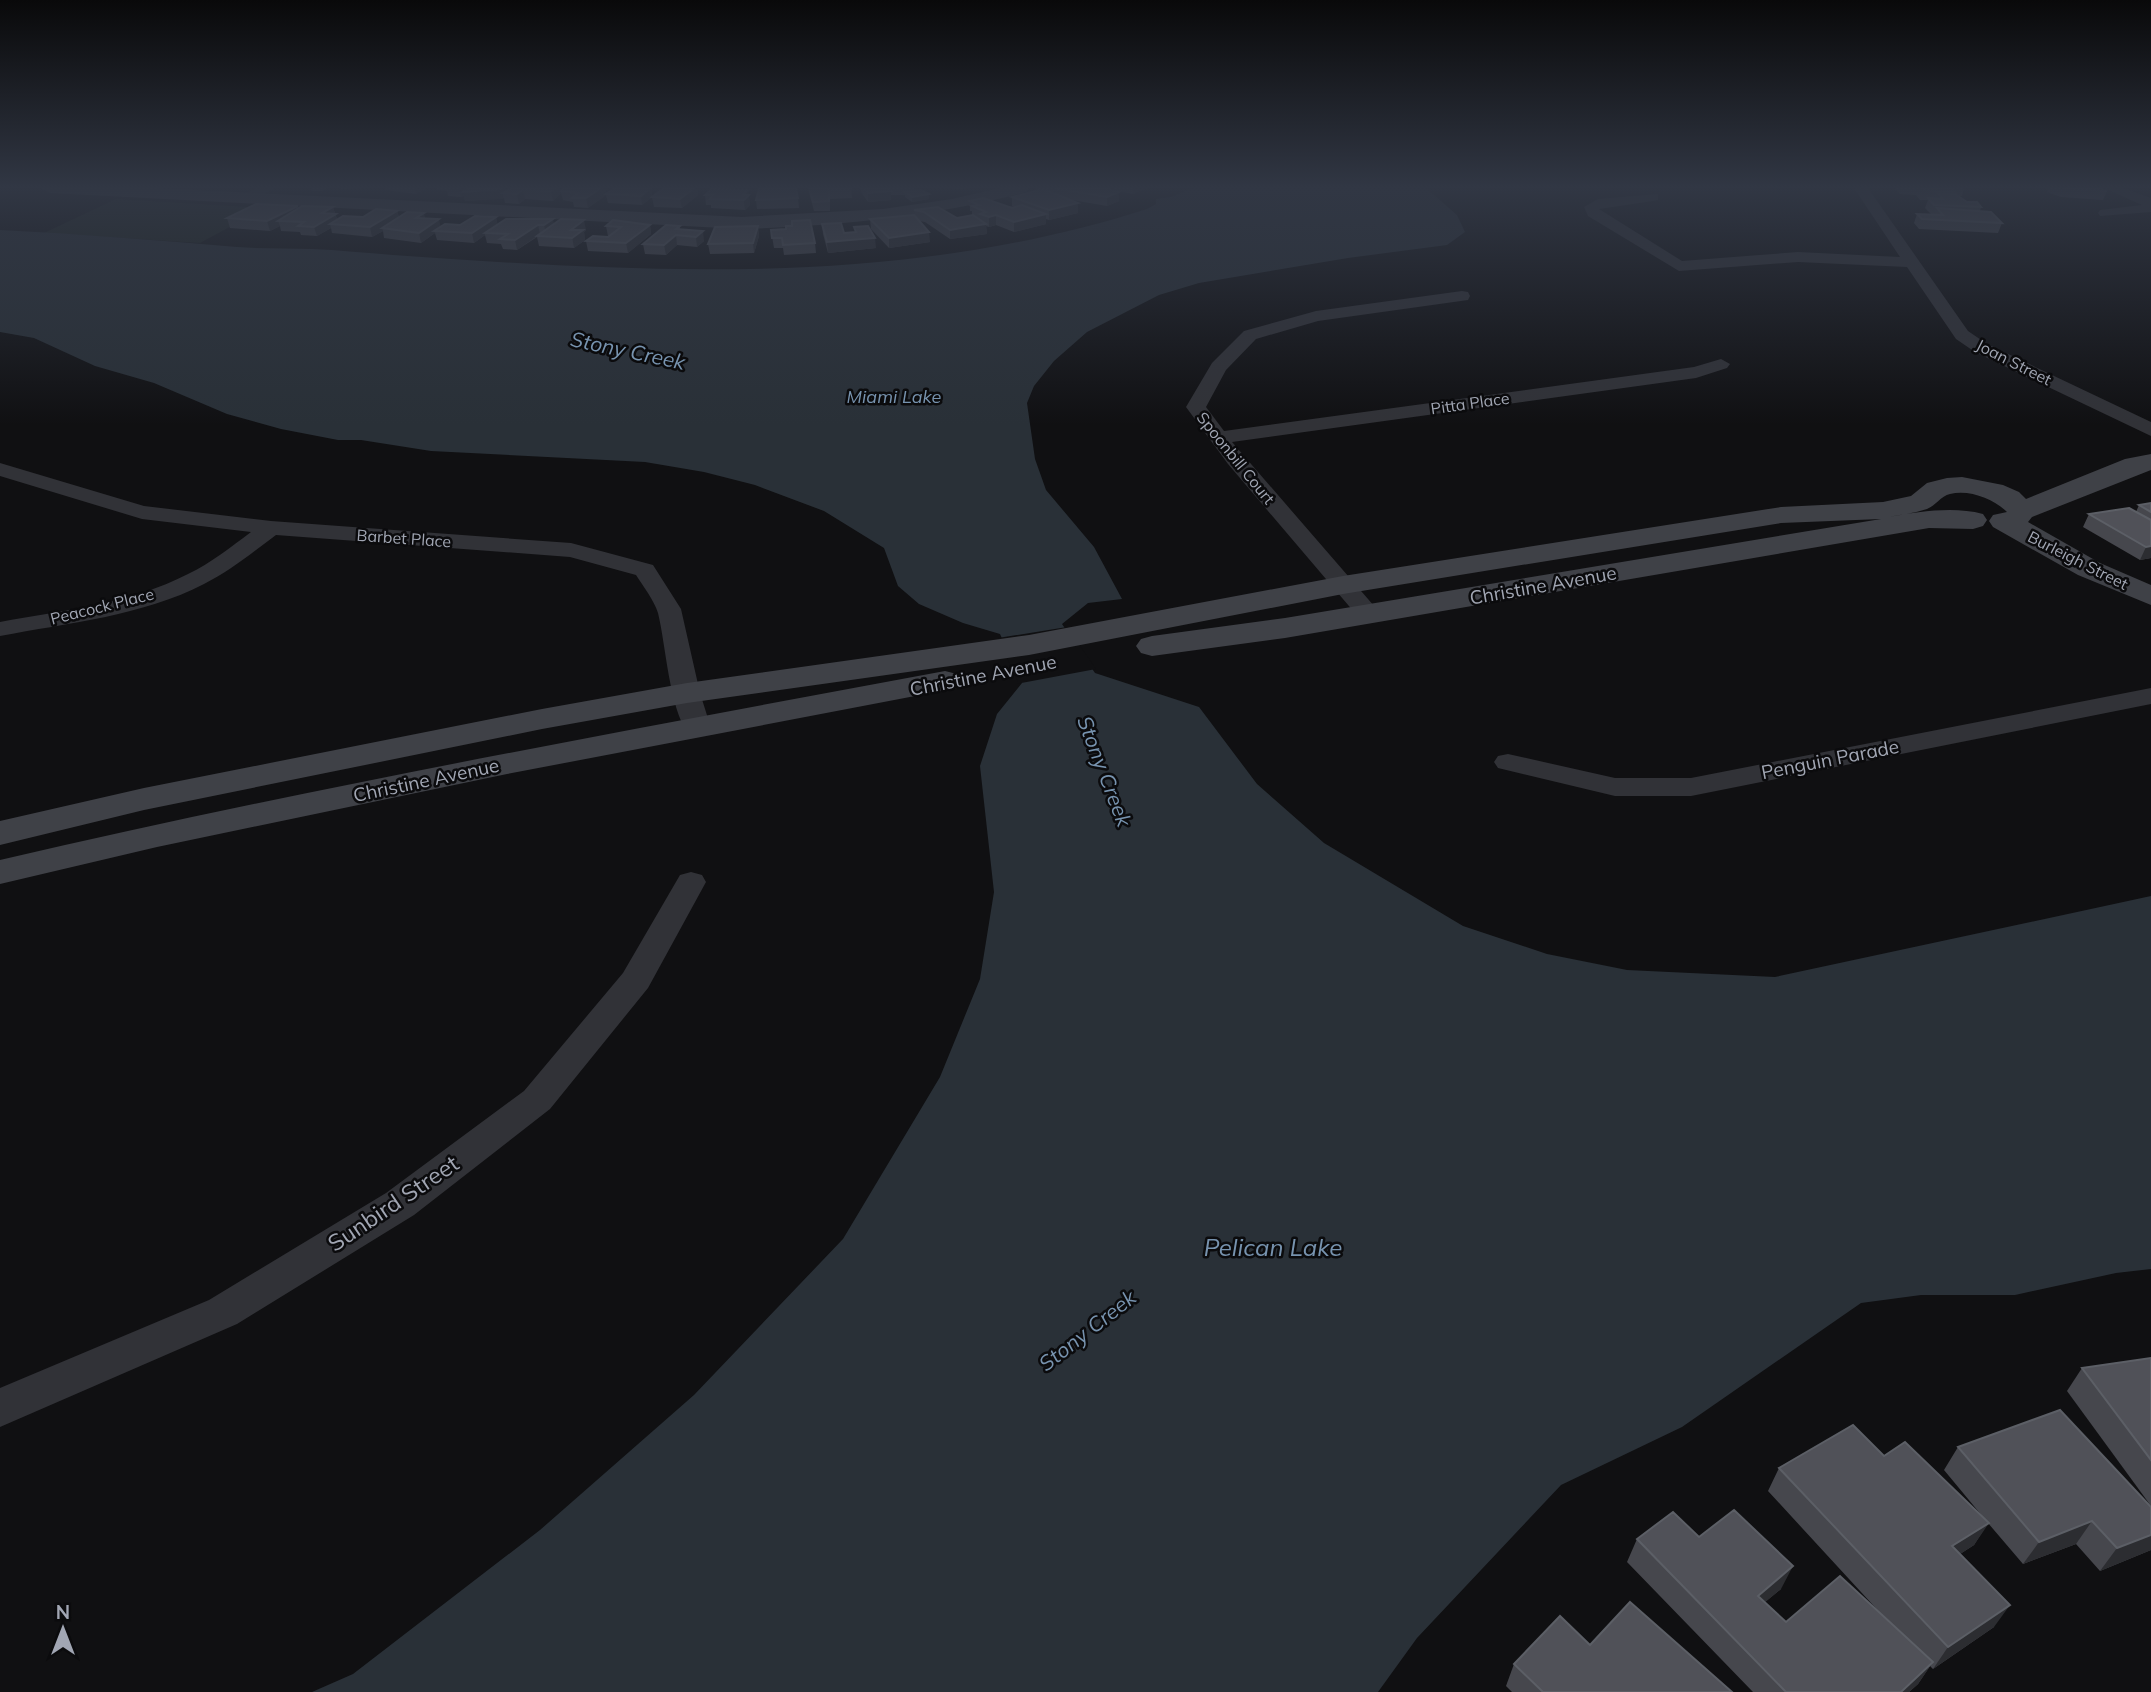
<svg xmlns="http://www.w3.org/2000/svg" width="2151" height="1692" viewBox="0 0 2151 1692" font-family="Mulish,sans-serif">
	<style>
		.green { fill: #1d241e }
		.water { fill: #293037 }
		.pier { fill: #101012 }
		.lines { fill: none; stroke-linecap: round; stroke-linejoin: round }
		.street { fill: #313237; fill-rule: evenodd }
		.secondary { fill: #3f4147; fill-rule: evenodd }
		.wall { fill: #46474d }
		.shaded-wall { fill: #2c2d31 }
		.building { fill: #505158; stroke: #5c5f66; stroke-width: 2 }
		.labels { text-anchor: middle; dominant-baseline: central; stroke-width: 5; stroke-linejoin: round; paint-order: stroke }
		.far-street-label { font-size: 16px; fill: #a1a6b3; stroke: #0b0b0d }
		.far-water-label { font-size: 18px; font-style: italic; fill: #7793af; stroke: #0b0b0d }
		.street-label { font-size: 19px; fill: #a1a6b3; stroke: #0b0b0d }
		.water-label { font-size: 21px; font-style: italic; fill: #7793af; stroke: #0b0b0d }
		.near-street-label { font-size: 23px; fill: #a1a6b3; stroke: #0b0b0d }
		.near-water-label { font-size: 24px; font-style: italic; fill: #7793af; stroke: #0b0b0d }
	</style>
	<rect width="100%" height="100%" fill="#101012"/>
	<path class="green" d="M116,199L265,208L200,243L44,233Z"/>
	<path class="water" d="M1193,188H1426L1457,215L1465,232L1447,245L1348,258L1199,283L1159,295L1087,332L1054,361L1034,386L1027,403L1035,459L1046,490L1094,547L1122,599L1088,603L1062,624L1095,673L1199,707L1257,784L1324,843L1463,926L1547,954L1627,970L1775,977L2151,896V1269L2116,1273L2015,1295H1921L1861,1303L1682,1427L1561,1485L1417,1638L1378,1692H312L353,1674L540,1530L694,1395L843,1239L940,1077L980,979L994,892L980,766L997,714L1022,683L1000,634L963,623L919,604L898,586L884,548L824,511L755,485L704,472L645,462L431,451L361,440H338L281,429L227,414L154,383L95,366L34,338L0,332V230C78,234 158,240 237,247C262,249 287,248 312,249C339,250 366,253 393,255C648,273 900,288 1147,209L1156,204V199L1171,197Z"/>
	<path class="pier" d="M1067,627L1096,669L1016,684L1018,682L998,638Z"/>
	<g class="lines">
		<g class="street">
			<path d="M257,188H275L252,201H242V195Z"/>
			<path d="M1854,188H1868L1968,331L1987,344L2151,422V436L1975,352L1956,339L1907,267L1798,262L1679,271L1588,216L1584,207L1598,199L1658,194V200L1653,201L1599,209L1682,261L1798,252L1900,257Z"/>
			<path d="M2104,188H2123L2151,198V212L2100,216L2098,213L2100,210L2142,205Z"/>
			<path d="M1462,291L1468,292L1470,296L1468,300L1318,321L1256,339L1226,370L1206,407L1224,431L1694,367L1721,359L1730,364L1727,368L1696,378L1232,442L1381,614L1378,619L1369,621L1360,619L1228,464L1186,407L1212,363L1244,331L1316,311Z"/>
			<path d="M0,463L144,506L271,521L571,543L653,565L681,609L700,693L711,728L708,734L698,736L688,734C669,706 666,646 658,613C654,600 643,586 636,575L570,557L276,535C253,552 230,571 204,584C142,616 68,623 0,636V622C63,610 130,604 188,574C211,563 231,547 251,532L142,519L0,476Z"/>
			<path d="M2151,688V704L1691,796H1615L1498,768L1494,762L1498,756L1508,754L1615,778H1691Z"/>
			<path d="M691,872L702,875L706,882L648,988L550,1109L414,1215L237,1324L0,1427V1388L209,1300L386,1193L524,1091L623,973L680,875Z"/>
		</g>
		<g class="secondary">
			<path d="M41,188H155L742,217L883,209L952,199L1000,188H1029L1026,192C933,217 839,226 742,229L50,193Z"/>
			<path d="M2151,454V470L2032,517L2028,522L2100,563L2151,585V605L2078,575L1993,527L1989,521L1993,515L2007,512C1994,499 1969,489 1950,494C1941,496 1935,506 1927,509C1914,513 1901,515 1888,517C1919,512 1952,506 1983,514L1987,520L1983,526L1973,529L1929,528L1285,638L1152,656L1141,653L1136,646L1141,639L1152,636L1285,618L1881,519L1781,523L1343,594L1029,655L687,703L542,729L144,810L0,845V821L144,788L542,709L687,683L1029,635L1343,576L1781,507L1883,502L1911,496L1927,483L1947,478L1962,477L2003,485L2019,492L2026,499L2125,459Z"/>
			<path d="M945,671L957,674L962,681L957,688L507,774L157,847L0,884V860C313,787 629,730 945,671Z"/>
		</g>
	</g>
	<g class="wall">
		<path d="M311,188H327L322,191H312Z"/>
		<path d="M341,188H378L341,189Z"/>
		<path d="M385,188H426L416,194L386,190Z"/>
		<path d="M437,188H605L606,194L651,188L652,197L664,188H697L698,195L682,208L654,207L652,197L642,205L608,203L606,195L588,208L574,207L573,202L563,200L561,193L553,201L525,199L519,204L505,203L504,198L465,201L464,196L461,197L448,196L447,191L437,190Z"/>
		<path d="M808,188H851L852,198L830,199V211H814Z"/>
		<path d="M860,188H914V191L929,194V199L912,202L905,197V195H891V200L868,202L861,192Z"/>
		<path d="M926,188H970L964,189Z"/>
		<path d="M1036,188H1147L1133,194L1114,190L1119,201L1107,206L1072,200L1078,203V213L1049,220L1046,219V224L1014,232L996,225L989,227L986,226L987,234L950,239L925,222L919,221L930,242L889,248L871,229L870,219L915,216L914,210L957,218L972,215V211H970V201L1015,207L1012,206V197L1036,191Z"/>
		<path d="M1896,188H1964L1962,196H1958L1967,202L1981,207L1980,211L2002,223L1998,233L1919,229L1914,223L1917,214H1931L1925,208L1928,200H1920L1916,195L1900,194L1895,189Z"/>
		<path d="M2046,188H2099L2107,191L2103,200L2061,197L2047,192L2049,189Z"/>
		<path d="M748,190L750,205L745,210L711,208V205H706L705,195Z"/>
		<path d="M798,198L799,208L757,209L756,200Z"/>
		<path d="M298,206V208L333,207L337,219L363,217L397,211L399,217L425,218L441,227L460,225L496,217L497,224H554L586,230L584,232L585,240L574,248L539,246L537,237L517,250L503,249L501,244L487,243L485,235L474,243L437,240L435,233L421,243L384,238L383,231L372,237L332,233L331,228L317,236L301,235L300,232L281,231L280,226L270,231L230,228L227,218Z"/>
		<path d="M822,224L844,233L855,232L854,227L876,248L828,253L823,234Z"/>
		<path d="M650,225L651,234L628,253L588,251L586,241L609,236H608L606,226Z"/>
		<path d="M680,226V229L704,241L697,247L677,245L666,255L645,254L643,244Z"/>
		<path d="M758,226L759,236L754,253L710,254L708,244Z"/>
		<path d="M786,229L815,243L816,253L784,255L783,248H774L771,230Z"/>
		<path d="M2151,503V558L2140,560L2083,527L2089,514L2136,512L2139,505Z"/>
		<path d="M2151,1358V1506L2067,1391L2082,1368Z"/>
		<path d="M1958,1447L2151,1535V1550L2100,1571L2076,1544L2023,1564L1988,1523L1974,1545L1960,1554L1994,1627L1933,1669L1930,1666L1918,1684L1909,1692H1753L1627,1562L1637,1539L1699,1537L1781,1589L1765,1602L1786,1622L1884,1617L1768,1491L1779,1468L1884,1456L1983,1517L1944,1470Z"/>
		<path d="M1590,1645L1732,1692H1512L1506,1686L1514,1664Z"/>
	</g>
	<g class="shaded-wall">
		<path d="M415,188H426L416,194Z"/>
		<path d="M459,188H519L503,193V199L465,201L464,196L461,197Z"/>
		<path d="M555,188H566L561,191V193L553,201L551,191Z"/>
		<path d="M601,188H605L606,195L588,208L586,198Z"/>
		<path d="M651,188L652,197L642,205L641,196Z"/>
		<path d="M694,188H697L698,195L682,208L680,199Z"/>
		<path d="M1111,188H1114V194L1119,192V201L1107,206V189Z"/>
		<path d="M1133,188H1147L1133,194Z"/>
		<path d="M523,190L525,199L519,204L517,194Z"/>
		<path d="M748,190L750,205L745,210L743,195Z"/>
		<path d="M891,191V200L868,202V193Z"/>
		<path d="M929,194V199L912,202V197Z"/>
		<path d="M1078,203V213L1049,220V210Z"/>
		<path d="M298,206L301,216L278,221L280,226L270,231L267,221Z"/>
		<path d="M333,207L338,224H330L331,228L317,236L314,227L322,213Z"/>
		<path d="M397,211L400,220L382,228L383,231L372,237L370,227Z"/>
		<path d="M424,213L426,222L416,218Z"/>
		<path d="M1046,214V224L1014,232V222Z"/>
		<path d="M996,215V225L989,227V217Z"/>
		<path d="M496,217L498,226L485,233V235L474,243L472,233Z"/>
		<path d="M439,219L441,229L434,231L435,233L421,243L419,233Z"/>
		<path d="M553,219L555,228L546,235L544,225Z"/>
		<path d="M584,220L586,230L584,232L585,240L574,248L571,230Z"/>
		<path d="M986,224L987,234L950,239V230Z"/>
		<path d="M538,225L540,234L517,250L515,240Z"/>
		<path d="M650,225L651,234L628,253L626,243Z"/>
		<path d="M758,226L759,236L754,253L753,243Z"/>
		<path d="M703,231L704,241L697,247L696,237Z"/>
		<path d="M929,232L930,242L889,248V238Z"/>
		<path d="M676,235L677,245L666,255L664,245Z"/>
		<path d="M875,238L876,248L828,253L827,242Z"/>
		<path d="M2151,546V558L2140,560L2146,547Z"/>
		<path d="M2092,1521L2076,1544L2023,1564L2039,1542Z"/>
		<path d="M1989,1523L1974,1545L1937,1569L1952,1546Z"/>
		<path d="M2151,1535V1550L2100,1571L2117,1548Z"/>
		<path d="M1793,1566L1781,1589L1746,1618L1758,1596Z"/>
		<path d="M2010,1605L1994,1627L1933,1669L1948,1647Z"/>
		<path d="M1933,1662L1918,1684L1909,1692H1901Z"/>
	</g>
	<g class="building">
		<path d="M469,188H503L501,189L463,192Z"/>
		<path d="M512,188H555L551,191L523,190L517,194L503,193Z"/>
		<path d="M565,188H601L586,198H572L578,193L561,191Z"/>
		<path d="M615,188H651L641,196L606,194Z"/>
		<path d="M664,188H694L680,199L652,197Z"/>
		<path d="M796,188L798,198L756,200L759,189Z"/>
		<path d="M809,188H851V189L829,190V201L813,202Z"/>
		<path d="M864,188H888L891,191L868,193Z"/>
		<path d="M1054,188H1111L1107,189L1119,192L1107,197Z"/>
		<path d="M1921,188H1951L1955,192L1923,190Z"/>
		<path d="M2063,188H2099L2107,191L2064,188Z"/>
		<path d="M712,189L748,190L743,195H749L744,200L710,199L713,195H705Z"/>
		<path d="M1043,189L1078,203L1049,210L1012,197Z"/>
		<path d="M921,190L929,194L912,197L905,192Z"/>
		<path d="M1938,193L1955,194L1967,202H1977L1981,207L1934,205L1928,198L1943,199Z"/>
		<path d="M983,198L1012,208L1022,205L1046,214L1014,222L996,215L989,217L980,214L986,212L972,206L979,205L970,201Z"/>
		<path d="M256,204L298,206L267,221L227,218Z"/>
		<path d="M302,206L333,207L322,213L336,214L314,227L298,226L304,222L278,221Z"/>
		<path d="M938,207L957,218L973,215L986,224L950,230L924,212L914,210Z"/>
		<path d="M1937,208L1991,212L2002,223L1922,219L1917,214L1943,215Z"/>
		<path d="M376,209L397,211L370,227L330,224L343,216L363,217Z"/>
		<path d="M407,212L424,213L416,218L439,219L419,233L382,228Z"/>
		<path d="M914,215L929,232L889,238L870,219Z"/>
		<path d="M475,216L496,217L472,233L434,231L445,224L460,225Z"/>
		<path d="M506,219H553L544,225H538L515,240L500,239L508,234L485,233Z"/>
		<path d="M561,219L584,220L571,230H583L572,238L537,236Z"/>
		<path d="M613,220L650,225L626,243L586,241L593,236L608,237L621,227L606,226Z"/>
		<path d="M810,220L815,243L783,245L782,238H772L771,230L786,229V226H792V221Z"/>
		<path d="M841,223L844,233L856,232L854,227L868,226L875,238L827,242L822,224Z"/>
		<path d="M666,225L680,226L676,229L703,231L696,237L676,235L664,245L643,244Z"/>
		<path d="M758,226L753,243L708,244L715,227Z"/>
		<path d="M2151,503V512L2139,505Z"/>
		<path d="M2129,508L2151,520V546L2146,547L2089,514Z"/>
		<path d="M2151,1358V1460L2082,1368Z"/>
		<path d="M2060,1410L2151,1507V1535L2117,1548L2092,1521L2039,1542L1958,1447Z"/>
		<path d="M1853,1425L1884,1456L1905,1442L1989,1523L1952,1546L2010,1605L1948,1647L1779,1468Z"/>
		<path d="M1734,1510L1793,1566L1758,1596L1786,1622L1840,1576L1933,1662L1901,1692H1786L1637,1539L1673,1512L1699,1537Z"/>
		<path d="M1630,1602L1732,1692H1543L1514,1664L1560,1616L1590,1645Z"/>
	</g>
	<linearGradient id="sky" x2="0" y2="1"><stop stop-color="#09090a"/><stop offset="0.44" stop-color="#313744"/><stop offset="1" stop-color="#313744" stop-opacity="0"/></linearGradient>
	<rect width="2151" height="425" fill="url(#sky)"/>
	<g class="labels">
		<g class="far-street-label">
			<text transform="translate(2014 362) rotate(27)">Joan Street</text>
			<text transform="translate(1470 403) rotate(-8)">Pitta Place</text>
			<text transform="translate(1236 458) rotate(51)">Spoonbill Court</text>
			<text transform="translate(404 538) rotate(4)">Barbet Place</text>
			<text transform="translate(2078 560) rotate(27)">Burleigh Street</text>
			<text transform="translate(102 606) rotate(-14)">Peacock Place</text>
		</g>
		<g class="far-water-label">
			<text x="894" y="396">Miami Lake</text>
		</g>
		<g class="street-label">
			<text transform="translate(1543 585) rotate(-10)">Christine Avenue</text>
			<text transform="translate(983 675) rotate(-11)">Christine Avenue</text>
			<text transform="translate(1830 759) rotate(-11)">Penguin Parade</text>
			<text transform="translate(426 780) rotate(-12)">Christine Avenue</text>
		</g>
		<g class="water-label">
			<text transform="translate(628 350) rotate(12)">Stony Creek</text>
			<text transform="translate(1105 771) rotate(69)">Stony Creek</text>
			<text transform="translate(1087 1330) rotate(-38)">Stony Creek</text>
		</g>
		<g class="near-street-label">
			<text transform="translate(393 1203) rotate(-34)">Sunbird Street</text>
		</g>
		<g class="near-water-label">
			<text x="1273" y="1247">Pelican Lake</text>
		</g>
	</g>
	<g transform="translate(63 1629)" stroke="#0b0b0d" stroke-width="5" paint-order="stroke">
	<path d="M0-5L12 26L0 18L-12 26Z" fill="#a1a6b3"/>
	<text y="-10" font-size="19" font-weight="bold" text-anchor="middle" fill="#a1a6b3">N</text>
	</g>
</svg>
